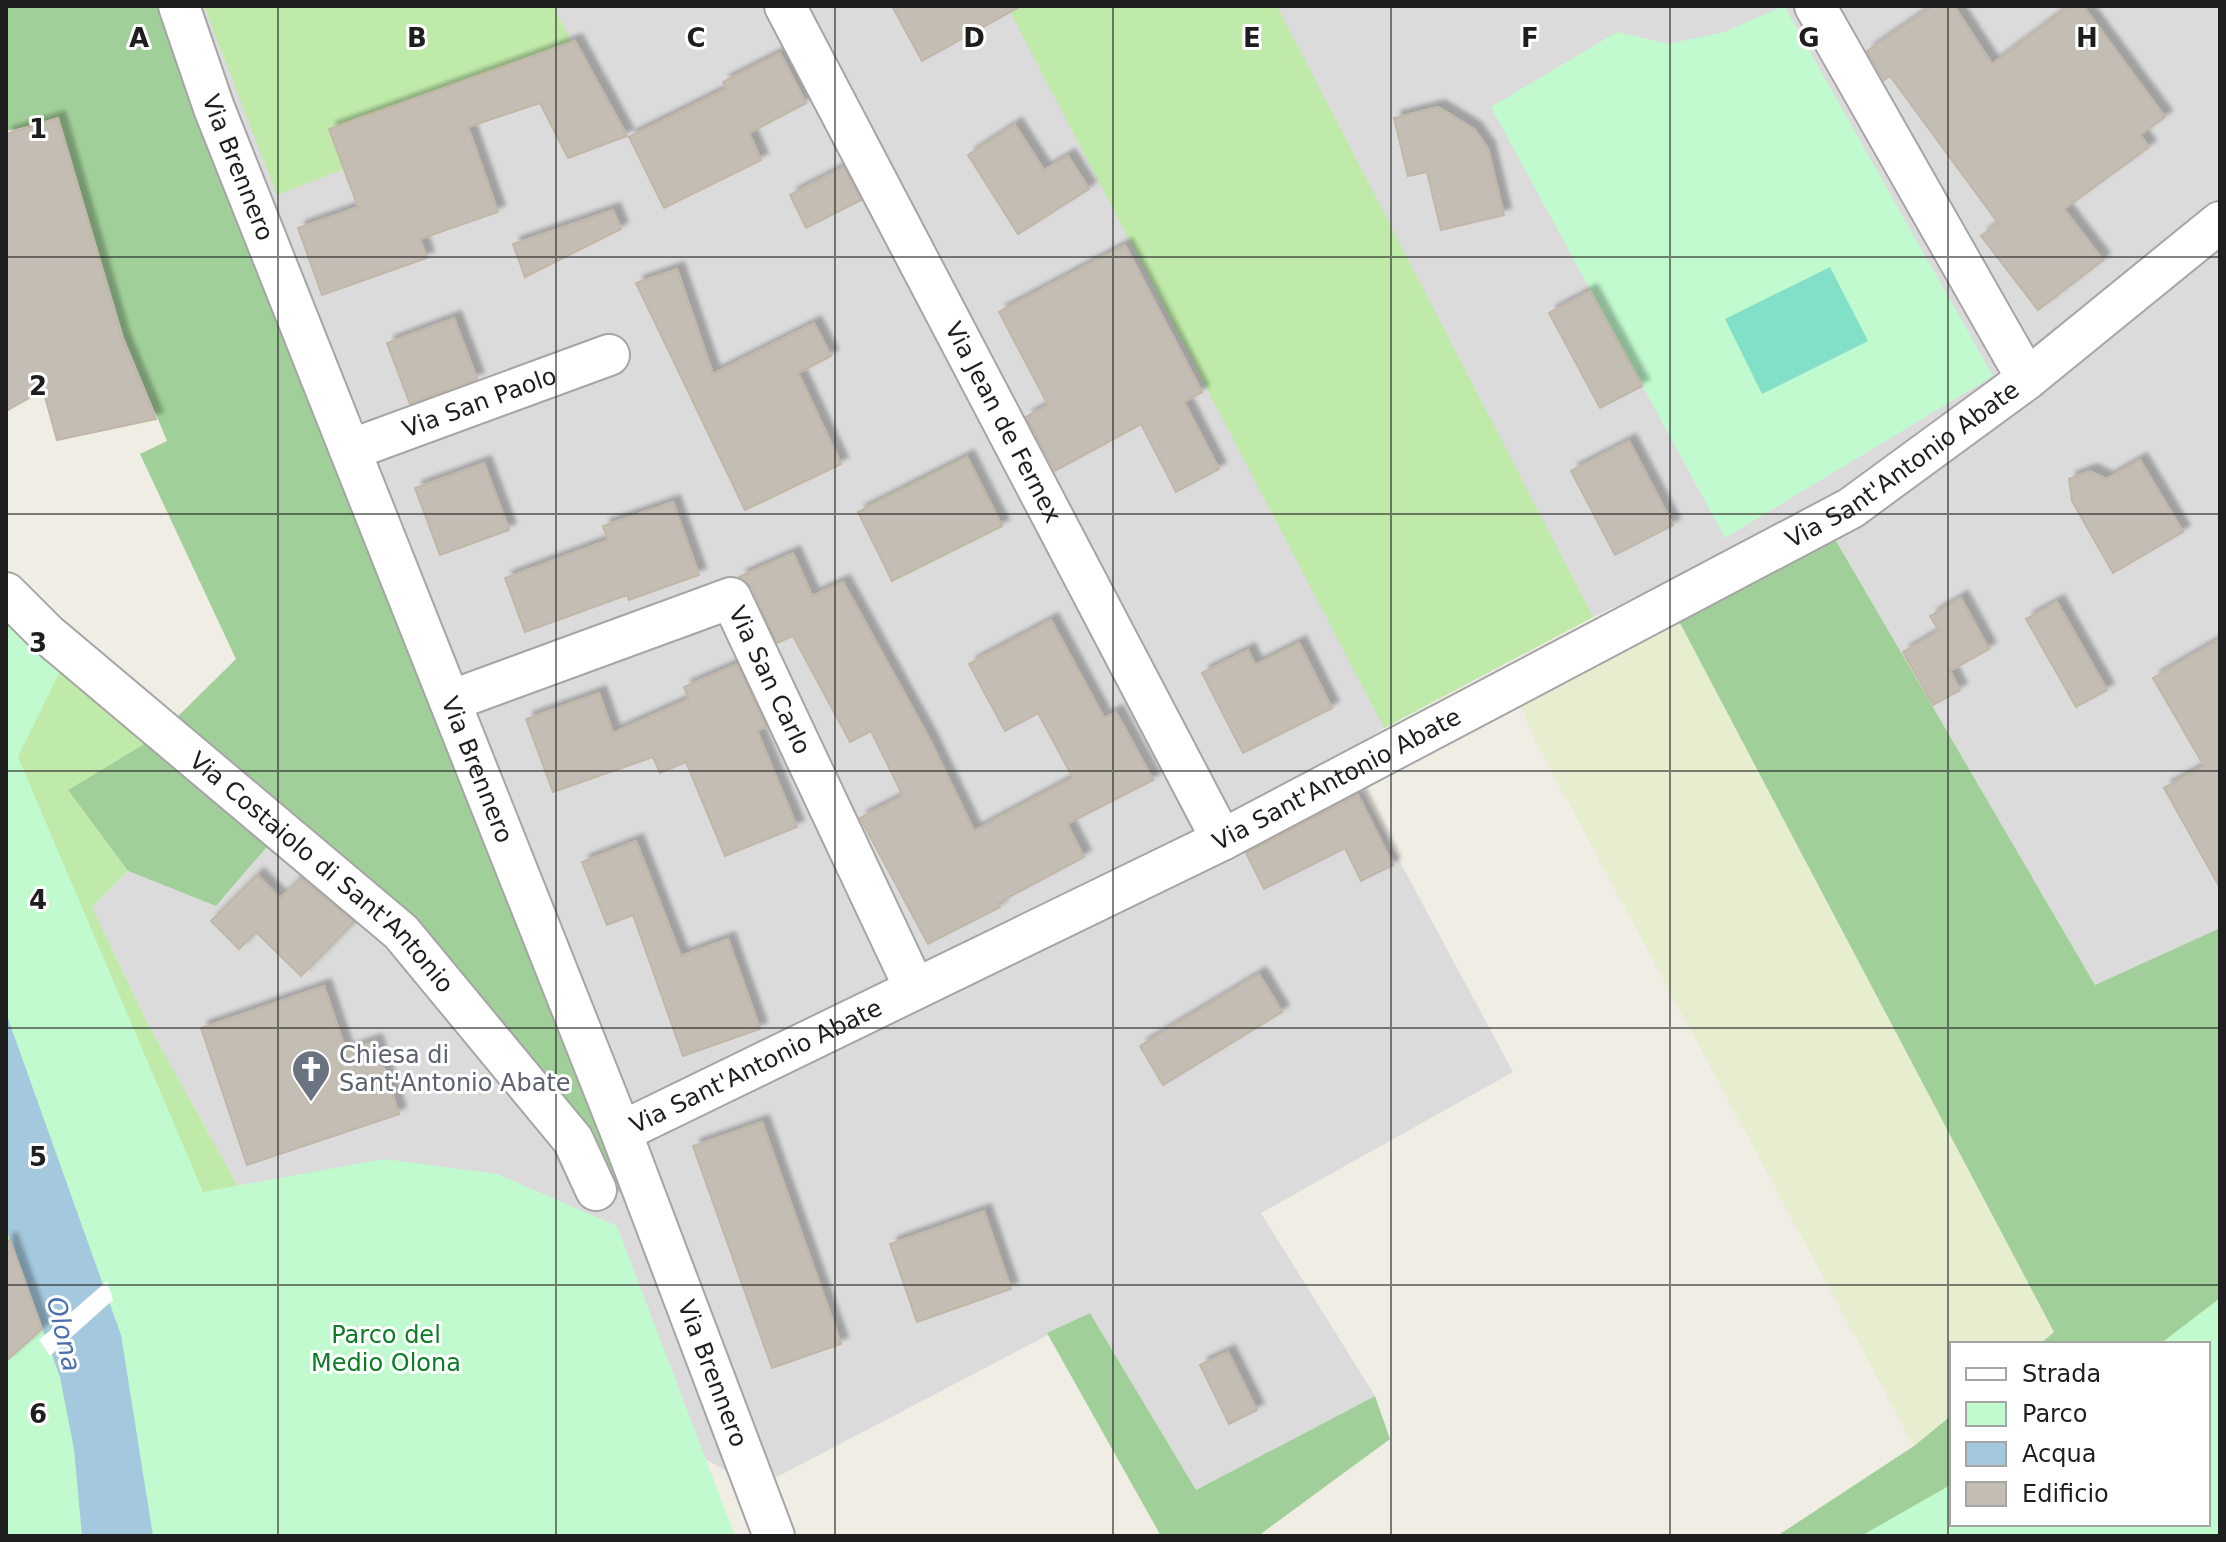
<svg xmlns="http://www.w3.org/2000/svg" width="2226" height="1542" viewBox="0 0 2226 1542" font-family="'DejaVu Sans',sans-serif">
	<style>
		.residential { fill: #dcdbdb }
		.farmland { fill: #e7eecf }
		.grass { fill: #c0eaaa }
		.forest { fill: #a1cf99 }
		.park { fill: #c1face }
		.pitch { fill: #82dfc8 }
		.water { fill: #a4c8dd }
		.pier { fill: #fff }
		.building { fill: #c4bdb4; stroke: #c1b6a7; stroke-width: 2; filter: url(#shadow) }
		.lines { fill: none; stroke-linecap: round; stroke-linejoin: round }
		.street-casing { stroke: #a5a5a5; stroke-width: 44 }
		.street { stroke: #fff; stroke-width: 40 }
		.grid { fill: none; stroke: #1e1e1e; stroke-width: 2; stroke-opacity: 0.55 }
		.labels { text-anchor: middle; dominant-baseline: central; stroke-width: 6; stroke-linejoin: round; paint-order: stroke }
		.street-label { font-size: 24px; fill: #1e1e1e; stroke: #fff }
		.worship-label { font-size: 24px; fill: #5b616d; stroke: #fff; text-anchor: start }
		.park-label { font-size: 24px; fill: #0b7d25; stroke: #fff }
		.water-label { font-size: 26px; font-style: italic; fill: #4a6eae; stroke: #fff }
		.grid-label { font-size: 26px; text-anchor: middle; font-weight: bold; fill: #1e1e1e; stroke: #fff; stroke-width: 6; stroke-linejoin: round; paint-order: stroke }
	</style>
	<defs>
		<filter id="shadow"><feDropShadow dx="7" dy="-7" stdDeviation="2" flood-color="#0004"/></filter>
	</defs>
	<rect width="100%" height="100%" fill="#efede4"/>
	<path class="residential" d="M179,6H2220V934L2217,930L2095,985L1819,511L1593,617L1384,728L1342,754L1513,1072L1261,1213L1375,1396L1196,1490L1090,1313L756,1488L242,1194L147,1022L92,907L128,871L216,906L282,828Z"/>
	<path class="farmland" d="M1672,608L2054,1332L2040,1344H1952V1415L1914,1446L1537,744L1516,695Z"/>
	<g class="grass">
		<path d="M204,6H553L572,42L329,129L344,169L277,195Z"/>
		<path d="M1007,6H1277L1593,617L1384,728Z"/>
		<path d="M6,601L159,735L68,790L128,871L92,907L147,1022L242,1194L135,1297L25,993Z"/>
	</g>
	<g class="forest">
		<path d="M6,6H178L661,1241L476,1025L282,829L216,906L128,871L68,790L159,735L236,659L140,454L167,441L124,337L59,119L6,131Z"/>
		<path d="M1835,539L2095,985L2218,929L2220,934V1395L2208,1344H2040L2054,1332L1672,608Z"/>
		<path d="M1090,1313L1196,1490L1375,1396L1390,1439L1258,1536H1161L1047,1333Z"/>
		<path d="M1952,1415V1524L1983,1536H1777L1914,1446Z"/>
	</g>
	<g class="park">
		<path d="M1784,6L1993,376L1725,538L1491,107L1617,32L1668,44L1724,32Z"/>
		<path d="M6,612L65,661L18,757L203,1192L384,1159L497,1174L617,1226L735,1536H6Z"/>
		<path d="M2220,1298V1536H1861L1952,1484V1524H2208V1344H2160Z"/>
	</g>
	<path class="pitch" d="M1830,267L1868,341L1762,394L1725,319Z"/>
	<path class="water" d="M6,1013L121,1335L153,1536H82L74,1449L60,1377L6,1229Z"/>
	<path class="pier" d="M107,1281L113,1300L50,1356L39,1340Z"/>
	<g class="building">
		<path d="M892,6H1021L922,61Z"/>
		<path d="M1933,6H1954L1992,64L2070,6H2083L2165,117L2140,135L2149,147L2064,209L2103,260L2038,310L1981,236L1998,223L1890,76L1884,80L1867,51Z"/>
		<path d="M575,41L627,136L568,158L540,103L468,127L498,212L420,239L427,258L322,295L298,228L358,207L329,129Z"/>
		<path d="M780,53L806,103L749,133L761,160L664,208L629,137L726,89L723,82Z"/>
		<path d="M1438,107L1474,129L1488,149L1504,215L1441,230L1427,172L1408,176L1394,118Z"/>
		<path d="M58,118L123,341L156,419L57,440L43,390L6,411V134Z"/>
		<path d="M1015,125L1044,170L1068,156L1089,189L1018,234L968,155Z"/>
		<path d="M844,167L861,200L806,228L790,195Z"/>
		<path d="M613,210L621,229L525,277L513,244Z"/>
		<path d="M1125,245L1202,392L1184,402L1219,469L1176,492L1141,424L1055,471L1026,417L1048,405L999,312Z"/>
		<path d="M677,269L713,374L814,323L831,356L798,373L841,464L745,510L636,283Z"/>
		<path d="M1590,291L1642,386L1600,408L1549,313Z"/>
		<path d="M454,318L477,379L410,404L387,343Z"/>
		<path d="M1629,441L1673,525L1615,555L1571,471Z"/>
		<path d="M967,457L1002,526L892,581L858,512Z"/>
		<path d="M2140,460L2183,532L2113,573L2072,501L2069,479L2090,471L2106,479Z"/>
		<path d="M484,463L509,530L440,555L415,488Z"/>
		<path d="M673,502L699,575L629,600L627,595L525,632L505,578L608,540L603,526Z"/>
		<path d="M793,553L812,596L843,582L930,740L974,831L1073,778L1038,713L1005,731L969,664L1051,620L1104,718L1116,712L1153,780L1067,824L1084,857L998,903L1000,907L928,944L860,818L903,796L871,731L850,742L793,636L777,643L752,588L739,577Z"/>
		<path d="M1961,598L1989,649L1950,671L1960,690L1933,705L1903,652L1939,631L1930,616Z"/>
		<path d="M2057,602L2107,690L2076,707L2026,619Z"/>
		<path d="M2220,639V888L2164,788L2204,766L2153,678Z"/>
		<path d="M1299,643L1332,708L1243,753L1202,673L1248,650L1255,665Z"/>
		<path d="M737,664L766,727L757,731L797,827L725,856L686,762L660,773L653,757L553,792L526,719L599,693L613,733L689,699L684,687Z"/>
		<path d="M1358,795L1393,865L1361,881L1345,848L1264,889L1246,853Z"/>
		<path d="M636,841L681,956L728,939L760,1029L683,1056L633,915L607,925L582,862Z"/>
		<path d="M257,875L280,898L301,878L354,922L301,976L256,932L239,949L211,921Z"/>
		<path d="M1259,974L1282,1012L1163,1085L1140,1046Z"/>
		<path d="M324,986L346,1051L375,1041L399,1114L247,1165L201,1028Z"/>
		<path d="M762,1122L841,1344L772,1368L693,1146Z"/>
		<path d="M984,1211L1011,1289L917,1322L890,1244Z"/>
		<path d="M10,1240L42,1329L6,1361V1241Z"/>
		<path d="M1228,1352L1257,1410L1229,1424L1200,1365Z"/>
	</g>
	<g class="lines">
		<defs>
			<g id="street">
				<path id="s1" d="M179,6L214,108L621,1132L774,1536"/>
				<path id="s2" d="M785,6L1222,840"/>
				<path d="M1815,6L2027,379"/>
				<path id="s3" d="M350,450L609,355"/>
				<path id="s4" d="M6,593L46,633L401,932L573,1140L596,1190"/>
				<path id="s5" d="M450,701L731,598L915,989"/>
				<path id="s6" d="M621,1132L1222,840L1851,508L2027,379L2220,222"/>
			</g>
		</defs>
		<use href="#street" class="street-casing"/>
		<use href="#street" class="street"/>
	</g>
	<path class="grid" d="M278,6V1536M556,6V1536M835,6V1536M1113,6V1536M1391,6V1536M1670,6V1536M1948,6V1536M6,257H2220M6,514H2220M6,771H2220M6,1028H2220M6,1285H2220"/>
	<defs>
		<symbol id="church-pin" viewBox="-11 -11 22 30"><path d="M0 17L-7.5 6A9.5 9.5 0 1 1 7.5 6Z" fill="#6b7280" stroke="#fff"/><path d="M-1.2-6h2.4v3.5h3.3v2.4h-3.3V6h-2.4V-.1h-3.3v-2.4h3.3Z" fill="#fff"/></symbol>
	</defs>
	<g fill-rule="evenodd">
		<use href="#church-pin" x="289" y="1047" width="44" height="60"/>
	</g>
	<g class="labels">
		<g class="street-label">
			<text stroke="none"><textPath href="#s1" startOffset="172">Via Brennero</textPath></text>
			<text stroke="none"><textPath href="#s3" startOffset="138">Via San Paolo</textPath></text>
			<text stroke="none"><textPath href="#s2" startOffset="470">Via Jean de Fernex</textPath></text>
			<text stroke="none"><textPath href="#s6" startOffset="1446">Via Sant'Antonio Abate</textPath></text>
			<text stroke="none"><textPath href="#s5" startOffset="390">Via San Carlo</textPath></text>
			<text stroke="none"><textPath href="#s1" startOffset="820">Via Brennero</textPath></text>
			<text stroke="none"><textPath href="#s6" startOffset="798">Via Sant'Antonio Abate</textPath></text>
			<text stroke="none"><textPath href="#s4" startOffset="422">Via Costaiolo di Sant'Antonio</textPath></text>
			<text stroke="none"><textPath href="#s6" startOffset="150">Via Sant'Antonio Abate</textPath></text>
			<text stroke="none"><textPath href="#s1" startOffset="1468">Via Brennero</textPath></text>
		</g>
		<g class="worship-label">
			<text x="339" y="1055">Chiesa di<tspan x="339" dy="28">Sant'Antonio Abate</tspan></text>
		</g>
		<g class="park-label">
			<text x="386" y="1335">Parco del<tspan x="386" dy="28">Medio Olona</tspan></text>
		</g>
		<g class="water-label">
			<text transform="translate(64 1334) rotate(77)">Olona</text>
		</g>
	</g>
	<g class="grid-label">
		<text x="139" y="47">A</text>
		<text x="417" y="47">B</text>
		<text x="696" y="47">C</text>
		<text x="974" y="47">D</text>
		<text x="1252" y="47">E</text>
		<text x="1530" y="47">F</text>
		<text x="1809" y="47">G</text>
		<text x="2087" y="47">H</text>
		<text x="38" y="138">1</text>
		<text x="38" y="395">2</text>
		<text x="38" y="652">3</text>
		<text x="38" y="909">4</text>
		<text x="38" y="1166">5</text>
		<text x="38" y="1423">6</text>
	</g>
	<rect width="2226" height="1542" fill="none" stroke="#1e1e1e" stroke-width="16"/>
	<rect x="1950" y="1342" width="260" height="184" fill="#ffffff" stroke="#a5a5a5" stroke-width="2"/>
	<rect x="1966" y="1368" width="40" height="12" fill="#ffffff" stroke="#a5a5a5" stroke-width="2"/>
	<text x="2022" y="1382" font-size="24" fill="#1e1e1e">Strada</text>
	<rect x="1966" y="1402" width="40" height="24" fill="#c1face" stroke="#a5a5a5" stroke-width="2"/>
	<text x="2022" y="1422" font-size="24" fill="#1e1e1e">Parco</text>
	<rect x="1966" y="1442" width="40" height="24" fill="#a4c8dd" stroke="#a5a5a5" stroke-width="2"/>
	<text x="2022" y="1462" font-size="24" fill="#1e1e1e">Acqua</text>
	<rect x="1966" y="1482" width="40" height="24" fill="#c4bdb4" stroke="#a5a5a5" stroke-width="2"/>
	<text x="2022" y="1502" font-size="24" fill="#1e1e1e">Edificio</text>
</svg>
